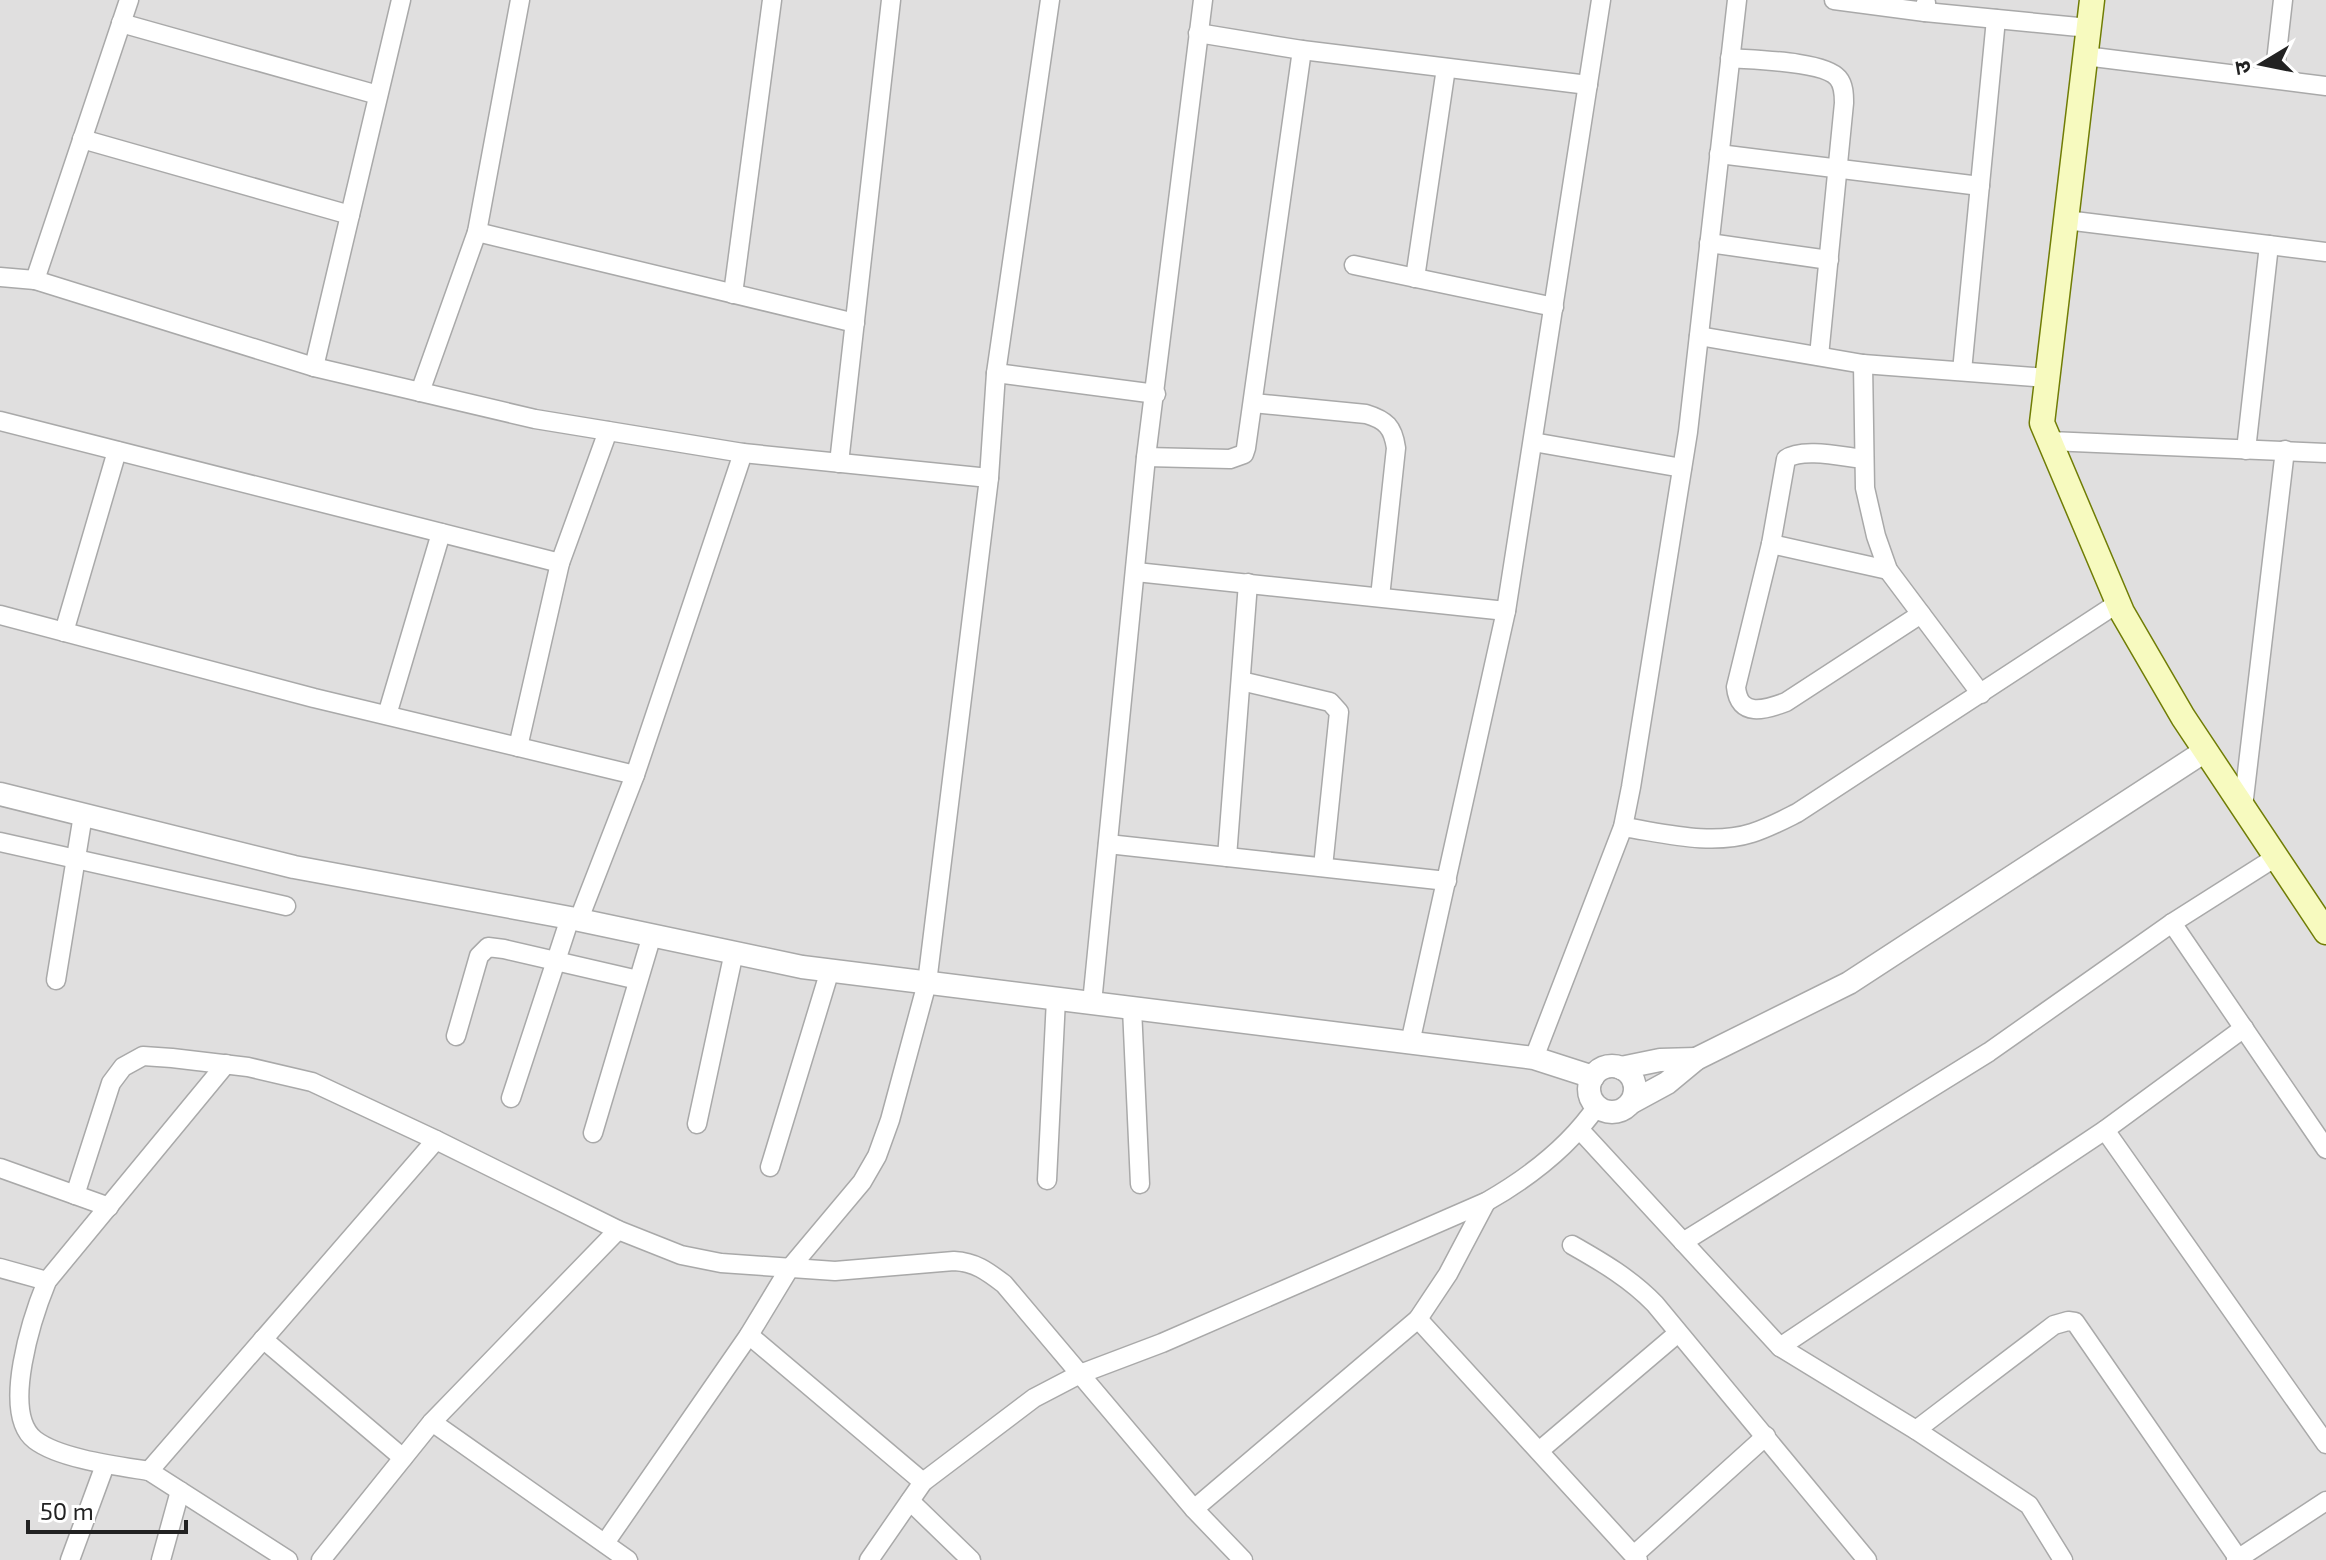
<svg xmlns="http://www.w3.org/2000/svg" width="2326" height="1560" viewBox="0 0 2326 1560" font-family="'Exo 2','Noto Sans Devanagari',sans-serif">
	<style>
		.residential { fill: #e0dfdf }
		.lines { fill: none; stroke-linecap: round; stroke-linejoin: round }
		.minor-casing { stroke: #a9a9a9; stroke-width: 21 }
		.tertiary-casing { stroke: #a9a9a9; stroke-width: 25 }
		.secondary-casing { stroke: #707d05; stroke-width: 27 }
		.minor { stroke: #fff; stroke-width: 18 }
		.tertiary { stroke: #fff; stroke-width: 22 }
		.secondary { stroke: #f7fabf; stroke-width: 24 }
	</style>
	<rect width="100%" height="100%" fill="#f2efe9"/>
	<rect class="residential" x="0" y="0" width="2326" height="1560"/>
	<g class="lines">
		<defs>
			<g id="minor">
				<path d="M1834,0L1925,12L1926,3"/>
				<path d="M1925,12L2089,28"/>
				<path d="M121,23L378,95"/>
				<path d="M1198,33L1302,50L1588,85"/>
				<path d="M2085,56L2326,86"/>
				<path d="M1730,58C1754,60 1824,61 1838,78C1844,85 1844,95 1844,103L1819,356"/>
				<path d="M2274,79L2283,0"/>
				<path d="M82,139L350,215"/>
				<path d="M1719,154L1980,186"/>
				<path d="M2066,220L2326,252"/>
				<path d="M477,232L855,323"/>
				<path d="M1709,243L1829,260"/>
				<path d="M1354,265L1554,307"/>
				<path d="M0,277L35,280L314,367L535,419L743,453L989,478"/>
				<path d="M1415,278L1446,68"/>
				<path d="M35,280L129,0"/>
				<path d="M733,294L772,0"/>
				<path d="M1699,336L1863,364L2047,378"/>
				<path d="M1863,364L1865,488L1876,536L1888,570L1981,694"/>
				<path d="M314,367L401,0"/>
				<path d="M1962,371L1996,19"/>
				<path d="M996,373L1156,394"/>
				<path d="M420,392L477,232L520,0"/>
				<path d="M1253,403L1366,414C1386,420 1393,427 1396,448L1380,597"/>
				<path d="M0,421L560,563"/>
				<path d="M2050,441L2326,453"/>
				<path d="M1533,442L1682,468"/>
				<path d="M2246,450L2269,245"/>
				<path d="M1146,457L1230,459L1244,454L1246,448L1302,50"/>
				<path d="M1864,459C1844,457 1802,447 1786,459L1771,544L1736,687C1739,718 1765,710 1786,702L1921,614"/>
				<path d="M839,463L891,0"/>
				<path d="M1771,544L1888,570"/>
				<path d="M1136,572L1506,611"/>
				<path d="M0,615L314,698L635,775"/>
				<path d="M64,632L117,451"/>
				<path d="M1241,681L1330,702L1339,712L1323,867"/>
				<path d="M387,715L441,533"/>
				<path d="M518,747L560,563L608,431"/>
				<path d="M2243,807L2285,450"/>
				<path d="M1623,827C1664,833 1711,846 1752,833C1768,828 1783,820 1797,813L2118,603"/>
				<path d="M0,842L286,906"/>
				<path d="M1108,844L1447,881"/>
				<path d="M1227,857L1248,583"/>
				<path d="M579,919L635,775L743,453"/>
				<path d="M2172,923L2326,1149"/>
				<path d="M56,980L83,815"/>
				<path d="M1092,1003L1146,457L1203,0"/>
				<path d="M1132,1008L1140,1184"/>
				<path d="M456,1036L479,956L488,947L504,949L638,980"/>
				<path d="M1410,1043L1506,611L1601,0"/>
				<path d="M1534,1058L1623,827L1631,787L1688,432L1737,0"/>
				<path d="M511,1098L570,918"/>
				<path d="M697,1124L734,952"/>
				<path d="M2105,1130L2326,1444"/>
				<path d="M1581,1131L1780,1347L1916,1430L2029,1505L2063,1560"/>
				<path d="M593,1133L652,935"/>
				<path d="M770,1167L830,970"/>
				<path d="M0,1168L109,1207"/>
				<path d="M1047,1180L1056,999"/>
				<path d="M75,1195L111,1083L123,1067L143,1056L172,1058L248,1067L312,1082L436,1140L618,1230L681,1255L721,1263L835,1271L954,1261C975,1262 987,1271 1004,1284L1194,1509L1243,1560"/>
				<path d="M1683,1242L1989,1052L2172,923L2276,857"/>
				<path d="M1572,1245C1602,1262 1631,1279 1655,1304L1867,1560"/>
				<path d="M0,1268L47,1281"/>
				<path d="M1418,1319L1638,1560"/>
				<path d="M749,1335L923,1482"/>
				<path d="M263,1339L403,1458"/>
				<path d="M1780,1347L2105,1130L2244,1028"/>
				<path d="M432,1422L628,1560"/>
				<path d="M1916,1430L2054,1325L2068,1321L2075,1322L2238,1558"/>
				<path d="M1539,1451L1678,1333"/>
				<path d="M149,1471C118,1466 60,1459 35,1440C0,1413 33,1315 47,1281L226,1064"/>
				<path d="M910,1501L971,1560"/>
				<path d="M1194,1509L1418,1319L1448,1274L1486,1202"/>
				<path d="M605,1543L749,1335L789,1269L862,1182L877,1156L890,1120L927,983L989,478L996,373L1050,0"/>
				<path d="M1634,1555L1766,1436"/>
				<path d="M70,1560L105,1465"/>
				<path d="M161,1560L180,1491"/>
				<path d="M288,1560L149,1471L436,1140"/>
				<path d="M321,1560L432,1422L618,1230"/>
				<path d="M869,1560L923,1482L1034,1398L1080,1374L1162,1343L1486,1202C1528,1178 1569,1147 1597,1106"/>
				<path d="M2236,1560L2326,1501"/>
			</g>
			<g id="tertiary">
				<path d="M0,794L294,867L570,918L802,967L1534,1058L1593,1077"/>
				<circle cx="1612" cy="1089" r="23"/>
				<path d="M1621,1068L1660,1060L1696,1059"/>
				<path d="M1632,1102L1667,1083L1696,1059L1849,983L2205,751"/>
			</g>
			<path id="secondary" d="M2092,0L2042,423L2122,612L2183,717L2326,932"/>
		</defs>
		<use href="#minor" class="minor-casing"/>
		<use href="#tertiary" class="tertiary-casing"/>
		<use href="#secondary" class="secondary-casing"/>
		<use href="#minor" class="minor"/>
		<use href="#tertiary" class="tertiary"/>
		<use href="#secondary" class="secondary"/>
	</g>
	<g transform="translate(2262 64) rotate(260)" stroke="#ffffff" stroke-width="6" paint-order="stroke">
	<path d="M0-6L14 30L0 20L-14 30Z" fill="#222222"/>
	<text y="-12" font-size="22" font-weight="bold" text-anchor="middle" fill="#222222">उ</text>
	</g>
	<path d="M28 1520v12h158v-12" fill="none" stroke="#222222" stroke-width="4"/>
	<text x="40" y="1520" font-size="24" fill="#222222" stroke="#ffffff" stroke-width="6" paint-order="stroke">50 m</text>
</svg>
